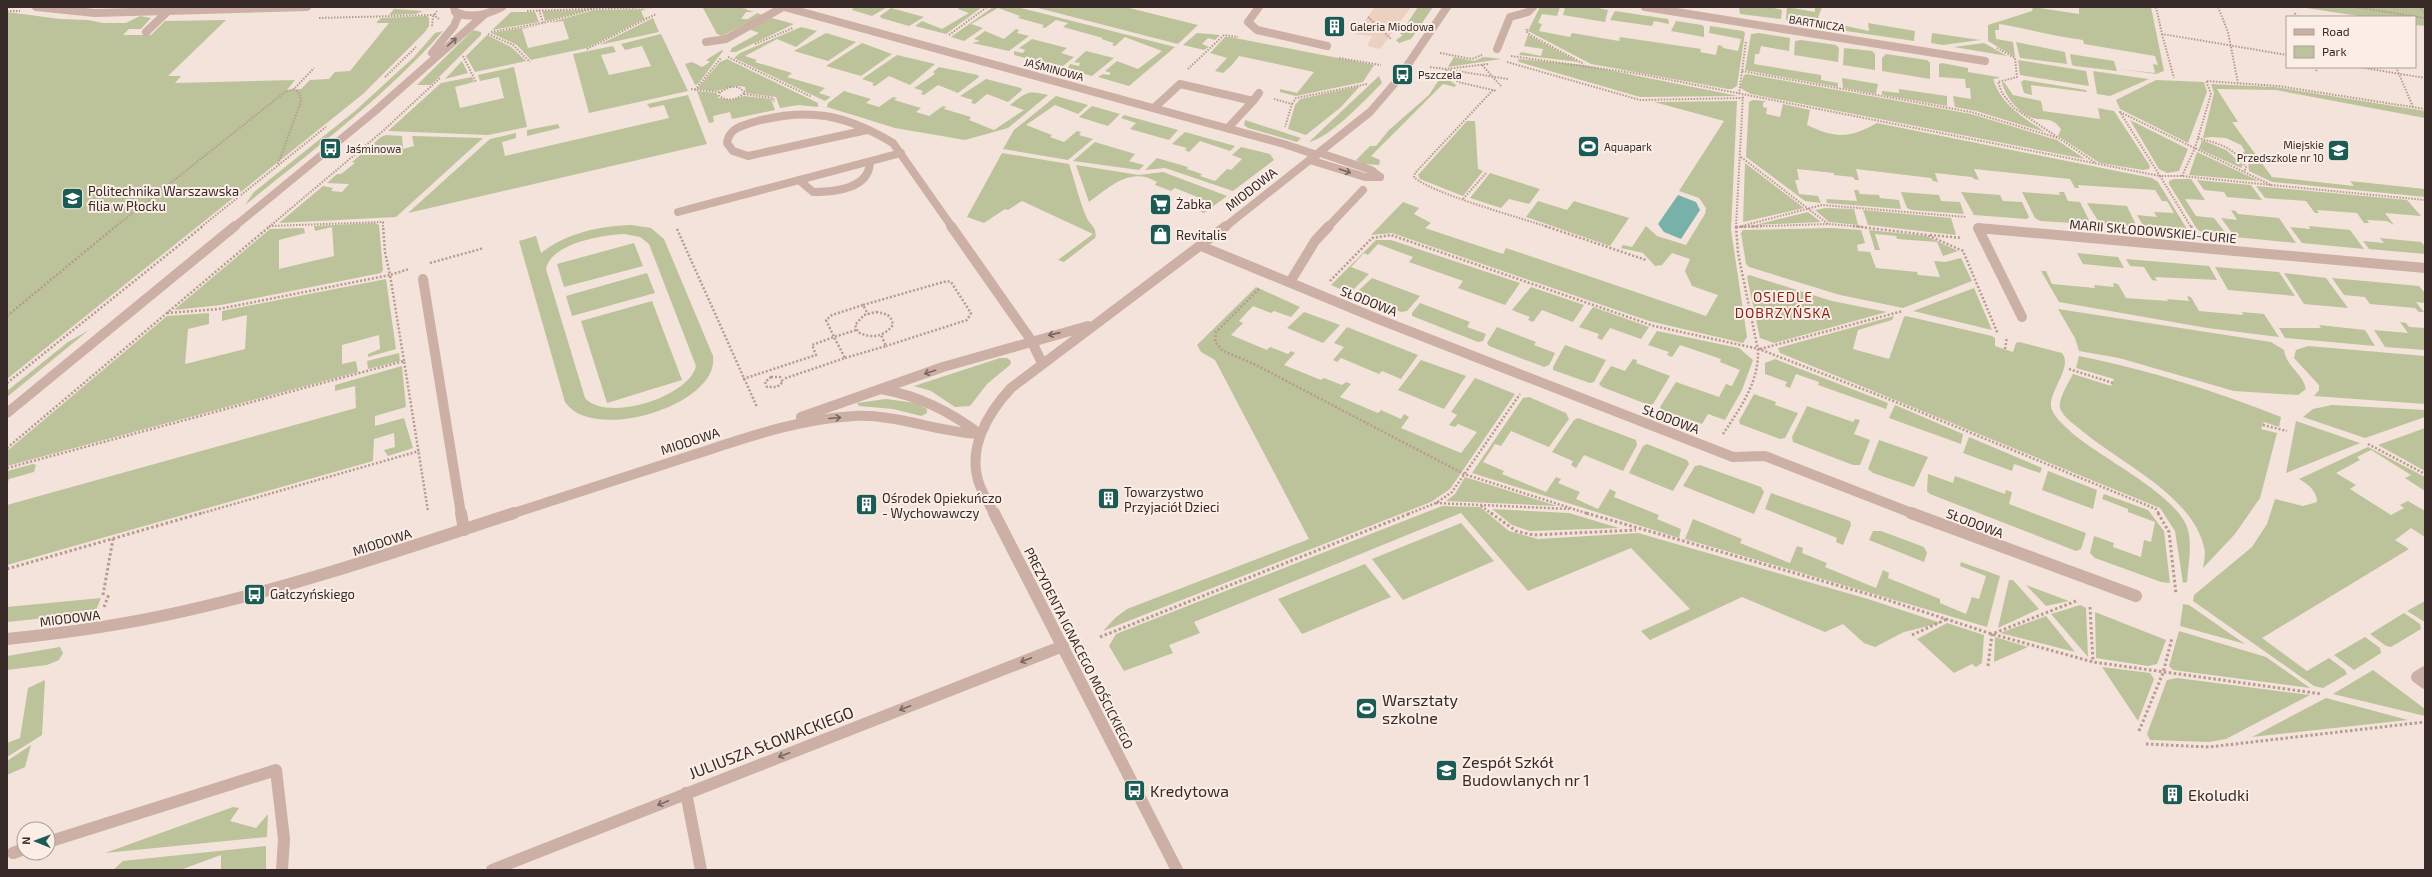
<svg xmlns="http://www.w3.org/2000/svg" width="2432" height="877" viewBox="0 0 2432 877" font-family="'Exo 2',sans-serif">
	<style>
		.green { fill: #bcc39a; fill-rule: evenodd }
		.plaza { fill: #ecd1c1 }
		.water { fill: #78b1a9 }
		.lines { fill: none; stroke-linecap: round; stroke-linejoin: round }
		.path-far2 { stroke: #b89a90; stroke-width: 2; stroke-dasharray: 1.5 1.5; stroke-linecap: butt }
		.path-far1 { stroke: #b89a90; stroke-width: 2.5; stroke-dasharray: 2 2; stroke-linecap: butt }
		.path { stroke: #b89a90; stroke-width: 3; stroke-dasharray: 2.5 2.5; stroke-linecap: butt }
		.minor-far2 { stroke: #ccb0a6; stroke-width: 8 }
		.minor-far1 { stroke: #ccb0a6; stroke-width: 10 }
		.minor { stroke: #ccb0a6; stroke-width: 12 }
		.oneway { stroke: #7a6660 }
		.labels { text-anchor: middle; dominant-baseline: central; stroke-width: 4; stroke-linejoin: round; paint-order: stroke }
		.far-street-label { font-size: 11px; fill: #372927; stroke: #faeee7 }
		.far-poi-label { font-size: 11px; fill: #372927; stroke: #faeee7; text-anchor: start }
		.street-label { font-size: 13px; fill: #372927; stroke: #faeee7 }
		.poi-label { font-size: 13px; fill: #372927; stroke: #faeee7; text-anchor: start }
		.neighbourhood-label { font-size: 14px; letter-spacing: 1px; fill: #8a231c; stroke: #faeee7 }
		.near-poi-label { font-size: 16px; fill: #372927; stroke: #faeee7; text-anchor: start }
		.near-street-label { font-size: 16px; fill: #372927; stroke: #faeee7 }
	</style>
	<rect width="100%" height="100%" fill="#f3e3db"/>
	<g class="green">
		<path d="M854,7H887L872,16L852,10Z"/>
		<path d="M958,7H982L946,34L915,26L922,21L942,29L969,13L958,9L959,8Z"/>
		<path d="M993,7H1017L1175,47L1129,86L1098,77L1103,74L1109,75L1111,73L1105,71L1117,61L1138,69L1162,51L1125,37L1115,46L1112,45L1114,43L1101,39L1103,38L1063,27L1068,23L1056,20L1045,28L1042,27L1044,25L1018,18L1020,16L998,8L971,24L983,28L964,41L951,37Z"/>
		<path d="M1034,7H1125L1198,25L1178,44Z"/>
		<path d="M1418,7H1433L1411,39L1399,43L1396,40L1403,35L1400,34Z"/>
		<path d="M1540,7H1560L1557,16L1542,14L1538,23L1542,24L1539,31L1570,37L1572,33L1619,41L1620,37L1701,49L1700,52L1716,55L1718,45L1722,46L1723,48L1738,51L1741,39L1709,33L1710,26L1743,31L1745,33L1737,86L1732,89H1728L1591,64L1528,31Z"/>
		<path d="M1565,7H1594L1608,10L1605,22L1563,15Z"/>
		<path d="M1739,7H1770L1782,10L1781,19L1740,14Z"/>
		<path d="M1787,7L1815,12V7H1822L1815,26L1788,21L1786,19Z"/>
		<path d="M2033,7L2079,14V7H2151L2164,71L2156,74L2119,69L2155,73L2153,64L2158,65L2155,56L2084,44L2083,40C2053,36 2029,29 1999,24V30H1995L1996,39L2013,42L2015,57L1988,41V25L2032,11Z"/>
		<path d="M2300,7H2425V26L2415,25V17H2365Z"/>
		<path d="M703,8H741L754,12H746L741,19H748L757,13L762,15L722,36L717,34Z"/>
		<path d="M891,8L924,17L909,26L881,18L880,16Z"/>
		<path d="M394,9L423,11L416,14L389,15Z"/>
		<path d="M646,9L641,11L644,18L650,16L587,48L535,59L531,60L517,45L491,33L540,25L522,29L528,48L569,39L563,21L549,23L594,10Z"/>
		<path d="M588,10L545,21L542,11Z"/>
		<path d="M1615,11L1668,19L1669,24L1654,21L1652,26L1610,20Z"/>
		<path d="M7,12L60,19L88,20L103,23H126L140,16L151,18L141,29H129L123,35H151L165,21L226,20L168,76H181L175,83L295,80L287,90L301,89L310,80L329,79L335,72L350,71L389,23H376L381,18L427,16L429,18V26L424,33L363,94L7,379Z"/>
		<path d="M511,12H535L539,22L492,30Z"/>
		<path d="M653,18L659,32L599,45Z"/>
		<path d="M772,18L794,24L736,52H730L732,48L759,33L749,29Z"/>
		<path d="M1676,21L1702,25L1704,27V37L1671,31Z"/>
		<path d="M1868,23L1915,31L1914,41L1839,30L1837,24L1869,31Z"/>
		<path d="M801,27L817,31L796,47L777,39L745,56L757,60L755,62L792,73L787,77L825,88L819,93L831,97L825,101L734,58L740,53Z"/>
		<path d="M1016,29L1019,30L1017,33L1029,36L1009,51L972,43L980,41L974,39L985,31L1004,39Z"/>
		<path d="M473,30L481,32V35L431,85H417Z"/>
		<path d="M443,31C385,97 313,150 245,205L254,192L355,111L414,57L435,33Z"/>
		<path d="M826,33L856,42L828,61L794,51Z"/>
		<path d="M1197,33L1220,35L1215,40L1208,38L1202,44L1209,47L1204,50L1183,45Z"/>
		<path d="M1759,33L1790,38L1789,51L1761,46L1759,54H1755L1754,64L1821,75V80L1838,83V87L1745,70L1751,34Z"/>
		<path d="M1932,33L1980,40L1943,45L1931,43Z"/>
		<path d="M661,34L688,91L589,113L573,54L613,46L616,52L601,55L609,75L651,66L642,46L625,50L621,44Z"/>
		<path d="M487,35L511,47L526,61L475,72L466,56Z"/>
		<path d="M1528,35L1579,62L1519,55L1521,52L1541,56L1543,49L1524,46Z"/>
		<path d="M1225,37H1230L1374,65L1363,82L1296,96L1280,92V89L1297,93L1314,72L1239,56L1232,65L1223,73L1215,71L1227,58L1210,53Z"/>
		<path d="M1032,39L1067,48L1061,53L1074,57L1063,66L1058,67L1014,55V51L1023,53L1025,50L1019,48Z"/>
		<path d="M1801,40L1836,45L1839,48L1838,62L1794,55L1795,41Z"/>
		<path d="M2016,42L2065,52L2067,64L2020,58Z"/>
		<path d="M862,43L892,54L861,76L826,66Z"/>
		<path d="M1984,43L2007,56L1954,47Z"/>
		<path d="M1844,48L1872,51L1875,54V70L1843,65Z"/>
		<path d="M722,50L723,51L698,84L695,85L685,64L692,62L702,67L710,62L706,60Z"/>
		<path d="M1086,51L1114,58L1092,76L1067,69L1070,64L1079,66L1080,63L1074,62Z"/>
		<path d="M1886,54L1927,60L1930,63V79L1882,71V58Z"/>
		<path d="M2070,54L2114,61L2117,71L2075,66L2072,65Z"/>
		<path d="M897,55L935,64L910,85L889,76L875,86L872,85L874,83L862,79Z"/>
		<path d="M1454,57L1474,61L1484,57L1501,59L1448,67Z"/>
		<path d="M727,59L818,103V107L798,105L780,108L776,97L746,93L745,87C735,84 729,88 720,90C714,92 704,89 697,89L720,62Z"/>
		<path d="M1518,59L1583,65L1738,96L1640,97L1519,62Z"/>
		<path d="M2018,60L2086,71L2089,86L2020,75Z"/>
		<path d="M462,61L468,73L445,79Z"/>
		<path d="M1942,63L1968,68V72L1998,77L2000,78L1993,79C2002,106 2023,117 2045,132L1976,111L1955,107L1953,96L1971,99L1970,88H1966L1965,79L1939,77V64Z"/>
		<path d="M514,67L527,127L488,135L388,131L441,83L472,77L474,82L455,87L460,108L504,98L499,77L480,81L478,75Z"/>
		<path d="M939,67L978,75L979,77L958,93L938,85L924,95L921,94L923,91L914,88L935,74L933,72Z"/>
		<path d="M2093,71L2148,79H2149L2110,96L2097,94Z"/>
		<path d="M1747,74L1971,114L2057,140L2085,159L1751,94L1740,88L1744,75Z"/>
		<path d="M1442,75L1456,85L1455,87L1443,84L1371,156L1380,160L1379,165L1363,164L1356,160L1370,146H1376L1389,130L1429,95Z"/>
		<path d="M1379,76L1382,83C1367,98 1330,138 1309,142Z"/>
		<path d="M1842,78L1878,84L1876,94L1843,88Z"/>
		<path d="M986,79L1021,88L1022,90L1008,102L987,94L975,104L971,103L973,100L960,96Z"/>
		<path d="M2024,80L2086,90L2087,92L2031,85L2032,95L2024,93L2021,82Z"/>
		<path d="M2156,80L2204,82L2207,92L2188,143L2120,109L2116,100Z"/>
		<path d="M2004,82L2013,95L2041,101L2043,111L2100,119L2098,108L2114,111L2150,166L2149,169L2143,170L2100,163L2058,136L2061,129C2051,115 2042,122 2030,117C2017,111 2006,97 2002,83Z"/>
		<path d="M2211,84L2275,87L2425,111V118L2276,90L2217,89L2238,122H2232L2272,177L2354,186L2350,181L2425,189V197L2272,182L2249,171L2248,162L2240,154L2245,151L2241,145L2226,138L2212,137L2203,138L2214,93Z"/>
		<path d="M1360,86L1341,107L1306,135L1288,129L1295,105L1300,99Z"/>
		<path d="M1899,89L1947,96V106L1882,95V91L1899,93Z"/>
		<path d="M697,91L717,93L718,98L732,100L744,96L771,99L775,110L732,119L730,112L713,116L714,122L709,123Z"/>
		<path d="M844,91L871,99L866,103L879,107L893,97L897,98L894,100L921,108L916,112L929,116L943,106L946,107L944,109L971,117L969,120L994,130L1024,110L1010,105C1027,92 1027,90 1048,95L1008,128L965,140L895,128L827,107L828,103Z"/>
		<path d="M688,95L707,144L408,213L490,139L516,133V138L502,142L505,156L669,118L664,105L650,108L647,104Z"/>
		<path d="M1056,96L1088,105L1078,114L1055,105L1026,125L1052,135L1050,137L1064,142L1077,131L1081,132L1079,135L1093,139L1068,160L1003,149L1014,130Z"/>
		<path d="M1753,100L1766,101L1763,103V107L1767,108L1766,114L1780,117L1783,104L1810,110L1807,125C1836,139 1850,138 1877,123L2152,178L2158,182L2187,229L2180,232L2145,229L2137,215L2157,217L2154,212L2174,213L2167,201H2162L2155,190L2078,185L2079,188H2075L2070,179L1974,169L1979,180L1974,179L1972,177L1935,173L1938,182L1933,181L1931,178L1856,169L1859,180H1855L1853,177L1834,175V173L1797,169L1799,180H1795L1799,194L1818,196L1821,203L1805,201L1746,157L1749,102Z"/>
		<path d="M1737,101L1731,230L1747,337L1743,343L1649,321L1392,233L1371,235L1403,202L1419,208L1414,214L1431,223L1425,228L1503,254L1506,248L1706,316L1718,295L1692,286L1685,271L1690,259L1672,253L1662,265L1655,266L1643,253L1621,248L1623,245L1632,247L1646,226L1657,236L1686,245L1705,214L1706,208L1699,198L1679,191L1724,121L1654,102Z"/>
		<path d="M1092,106L1120,114L1108,126L1079,117Z"/>
		<path d="M1124,115L1178,130L1169,140L1130,129L1136,123L1121,118Z"/>
		<path d="M1245,120L1301,138L1297,142L1248,128L1244,125Z"/>
		<path d="M2130,120L2188,149L2179,171L2167,173L2159,169Z"/>
		<path d="M1467,121H1475L1478,169L1483,171L1463,196L1420,179L1418,175Z"/>
		<path d="M558,124L560,128L527,136V130Z"/>
		<path d="M1185,132L1235,146L1230,151L1200,141L1189,152L1185,150L1187,148L1172,144Z"/>
		<path d="M386,135L402,136L403,149L414,146L412,136L483,138L396,217L279,223L323,186L333,188L331,191L342,192L349,184L327,183L337,174H341L355,163L352,162L381,137Z"/>
		<path d="M2202,140L2226,150L2243,165L2241,168L2199,149Z"/>
		<path d="M1095,142L1135,154L1129,161L1144,165L1139,170L1073,161Z"/>
		<path d="M1241,147L1270,154L1274,160L1233,191L1165,168L1145,170L1157,158L1188,167L1187,169L1202,174L1200,176L1215,181L1227,169L1231,170L1242,159L1232,155Z"/>
		<path d="M2197,152L2259,181L2189,175Z"/>
		<path d="M1002,153L1069,164C1075,181 1079,200 1086,216C1089,225 1098,227 1095,238L1064,262L1058,260L1093,234L1022,201L1008,210L1005,209L984,223L967,217Z"/>
		<path d="M1745,163L1804,208L1743,222Z"/>
		<path d="M1076,165L1139,175L1163,172L1227,196L1204,213L1193,208L1200,198L1175,188L1171,191L1155,185L1157,182C1130,166 1110,187 1089,202Z"/>
		<path d="M1490,173L1540,189L1529,204L1509,199L1501,208L1470,198Z"/>
		<path d="M2174,179H2191L2205,200L2185,199L2196,216L2214,218L2228,236L2206,235L2197,229L2169,184V181Z"/>
		<path d="M2197,180L2251,185L2262,200L2227,197L2224,192L2204,190Z"/>
		<path d="M2256,186L2407,200L2421,216L2385,213L2394,225L2387,221L2367,220L2369,223H2364L2357,213L2317,210L2319,213H2315L2306,201L2265,198Z"/>
		<path d="M1854,190H1858L1860,194L1879,195L1880,198L1899,200L1901,209L1827,203L1826,199L1857,201Z"/>
		<path d="M1901,192L1939,195L1941,201L1960,202L1964,214L1912,210L1907,208Z"/>
		<path d="M1961,192L2000,195L2003,201L2022,202L2029,217L2027,219L1974,215Z"/>
		<path d="M2022,192L2060,195L2059,192H2064L2068,201L2080,202L2090,222L2089,224L2040,221L2035,218Z"/>
		<path d="M1538,201L1567,210L1574,201L1629,218L1610,246L1526,217Z"/>
		<path d="M2087,203L2127,206L2137,227L2100,224Z"/>
		<path d="M1825,208L1854,209L1858,225L1829,222L1815,210Z"/>
		<path d="M1863,210L1951,218L1956,235L1868,225Z"/>
		<path d="M2231,210L2236,211L2238,214L2279,218L2296,243L2235,237L2221,218L2237,220Z"/>
		<path d="M1808,212L1821,222L1755,225Z"/>
		<path d="M375,223L379,225L383,270L381,273L221,305L174,310L270,229L304,228L305,233L279,240V269L334,256L332,227L315,231L314,226Z"/>
		<path d="M631,225L651,228L664,239L713,356C720,405 592,444 565,402L519,241L536,236L541,253C567,233 599,226 631,225ZM624,234L640,237L649,244L696,366C689,397 607,423 585,398L546,269C551,243 603,235 624,234Z"/>
		<path d="M2309,226L2350,230L2364,249L2302,243L2290,227L2310,229Z"/>
		<path d="M1831,228L1861,230L1865,243L1857,245L1858,251L1870,252L1876,268L1917,272L1918,275L1940,277L1934,261L1945,262L1961,258L1972,281L1903,308L1840,295L1749,267L1746,264L1741,233L1743,230Z"/>
		<path d="M1869,230L1926,236L1958,251L1943,256L1937,242L1897,239L1896,236L1875,234L1880,250H1875Z"/>
		<path d="M2380,238L2421,242L2425,246V254L2369,249L2363,241L2384,243Z"/>
		<path d="M1376,240H1391L1520,283L1505,305L1458,288L1463,281L1409,262L1413,257L1378,244L1368,255L1364,253L1351,267L1369,274L1352,291L1347,292L1331,285Z"/>
		<path d="M634,243L643,266L564,287L557,264Z"/>
		<path d="M2077,253L2118,257L2124,268L2083,264Z"/>
		<path d="M2126,259L2209,266L2217,280L2155,277L2157,281L2152,280L2144,267L2130,266Z"/>
		<path d="M2215,267L2279,272L2295,296L2228,290Z"/>
		<path d="M2041,271H2046L2052,284L2095,288L2094,285L2114,287L2113,283L2118,284L2126,298L2168,301L2167,299L2189,301L2187,296L2191,297L2199,311L2243,315L2242,312L2264,314L2279,337L2207,328L2059,302Z"/>
		<path d="M647,273L655,293L572,316L566,296Z"/>
		<path d="M2284,273L2326,278L2348,308L2304,304Z"/>
		<path d="M1749,275L1832,301L1887,312L1774,343L1760,338L1747,277Z"/>
		<path d="M1372,278L1420,296L1407,311L1401,312L1357,296V292Z"/>
		<path d="M2332,278L2419,286L2425,293V303L2416,302L2424,312H2419L2415,308L2370,304L2365,297L2344,295Z"/>
		<path d="M386,279L396,349L368,357V354L380,349L379,335L342,345V364L356,361L358,372L7,466V451L167,316L209,313V324L188,329L185,364L245,349L247,315L222,321V311Z"/>
		<path d="M1256,287L1300,307L1291,317L1274,311L1271,313L1253,306L1239,321L1243,323L1231,335L1267,350L1270,347L1288,354L1291,351L1295,353L1284,365L1321,380L1324,378L1342,385L1346,382L1351,384L1340,397L1378,413L1381,410L1401,419L1404,414L1409,417L1401,428L1461,453L1477,432L1458,424L1455,427L1449,425L1457,415L1451,412L1475,378L1515,394L1450,489L1431,502L1103,631L1115,618L1127,609L1309,539L1215,360L1201,352L1197,345Z"/>
		<path d="M1531,287L1584,305L1573,322L1542,310L1533,322L1528,320L1530,317L1512,310Z"/>
		<path d="M1974,288L1992,330L1913,311Z"/>
		<path d="M652,301L682,380L607,403L581,321Z"/>
		<path d="M1420,303L1470,322L1467,327L1486,334L1483,341L1478,342L1412,316V313Z"/>
		<path d="M1593,307L1649,327L1641,339L1610,328L1602,340L1597,338L1599,334L1579,327Z"/>
		<path d="M2058,309L2271,342L2284,350C2287,368 2302,372 2306,389L2298,395L2234,391L2119,358L2079,351L2075,338Z"/>
		<path d="M1304,312L1340,325L1323,343L1287,328Z"/>
		<path d="M1894,316L1892,320L1858,330L1853,349L1889,359L1904,317L1906,316L1992,336L1995,338V346L2013,352L2016,343L2019,342L2062,353C2074,368 2045,395 2052,410C2056,419 2065,426 2072,433C2101,458 2175,494 2187,527C2193,543 2188,565 2187,582L2183,583L2175,531L2160,508L1780,353L1778,348Z"/>
		<path d="M2400,322L2406,323L2409,327L2425,328V350L2385,347L2374,330L2408,333Z"/>
		<path d="M2319,325L2365,330L2375,346L2285,338L2279,328H2321Z"/>
		<path d="M1347,327L1418,355L1401,379L1382,371L1379,374L1341,358L1337,362L1333,360L1344,347L1334,343Z"/>
		<path d="M1497,327L1536,342L1534,345L1555,353L1549,365L1544,367L1489,346L1487,343Z"/>
		<path d="M89,330L7,397V391L68,342Z"/>
		<path d="M1657,331L1739,348L1753,360L1742,390L1725,420L1708,414L1702,424L1662,410L1660,407L1676,382L1719,397L1726,384L1732,386L1740,370L1720,362L1721,359L1680,345L1672,357L1667,355L1669,352L1648,345Z"/>
		<path d="M1565,345L1606,360L1594,382L1590,383L1553,370V367Z"/>
		<path d="M2308,346L2425,356V404L2314,396L2319,390V385L2294,358L2296,350Z"/>
		<path d="M399,353L400,361L368,369L367,361Z"/>
		<path d="M2079,356C2148,370 2216,391 2281,417L2279,427L2264,422L2261,429L2277,433L2260,498L2235,534L2203,568C2204,562 2206,553 2204,547C2192,495 2120,463 2081,430C2074,424 2063,417 2060,408C2058,399 2069,382 2073,374L2111,386L2114,379L2076,368Z"/>
		<path d="M1000,358H1007L1011,361L1010,365L987,384L970,406L955,407L931,391L914,386Z"/>
		<path d="M1633,359L1637,360L1636,363L1670,376L1653,404L1649,405L1602,387L1599,384L1611,366L1625,371Z"/>
		<path d="M1775,359L1888,403L1886,409L1818,385L1819,382L1796,374L1790,388L1785,386L1787,382L1765,374V363Z"/>
		<path d="M1421,360L1466,376L1444,409L1398,390Z"/>
		<path d="M402,366L406,407L375,416V426L404,418L413,448L388,456L384,450L395,447L394,433L374,439L373,461L7,565V505L356,408L355,386L335,391V385Z"/>
		<path d="M1754,394L1776,402L1775,405L1798,413L1785,438L1780,439L1740,424L1739,421Z"/>
		<path d="M1529,397L1566,413L1569,419L1549,447L1511,431L1501,446L1495,444L1483,462L1504,471L1502,474L1546,492L1556,477L1561,479L1558,483L1580,492L1576,499L1598,509L1610,489L1616,492L1614,497L1659,515L1657,519L1681,529L1679,538L1472,473L1523,398Z"/>
		<path d="M886,399L916,403L927,409V413L921,416L893,409L859,406L857,403Z"/>
		<path d="M1895,405L1963,434L1961,444L1889,418Z"/>
		<path d="M2332,405L2425,410V417L2365,438L2303,417L2313,409Z"/>
		<path d="M1807,406L1853,422L1855,419L1860,420L1854,434L1870,440L1860,465H1853L1793,442L1792,437Z"/>
		<path d="M1578,418L1636,440L1637,445L1623,471L1584,455L1576,468L1571,465L1573,461L1552,452L1574,420Z"/>
		<path d="M2296,421L2360,443L2286,473Z"/>
		<path d="M2425,428V471L2378,445Z"/>
		<path d="M1969,437L2042,468L2040,473L2014,464L2012,471L1963,453Z"/>
		<path d="M1879,440L1928,457L1914,487L1873,473L1868,469Z"/>
		<path d="M1647,444L1687,460L1689,464L1673,491L1629,473L1643,446Z"/>
		<path d="M2368,447L2425,477V491L2405,478L2411,475L2371,450L2357,457L2360,460L2336,473L2356,485L2350,489L2391,515L2404,508L2400,505L2408,501L2425,511V537L2411,528L2395,540L2409,549L2262,638L2307,671L2329,658L2345,670L2347,674L2323,688L2314,686L2193,601L2194,595L2252,547L2267,524L2275,499L2303,506L2317,502C2317,491 2308,484 2299,479Z"/>
		<path d="M33,464L36,465L34,472L9,479L7,485V471Z"/>
		<path d="M1700,465L1761,487L1764,492L1754,514L1683,486L1695,466Z"/>
		<path d="M2048,471L2097,490L2093,509L2042,490Z"/>
		<path d="M1928,474L1953,483L1955,476L2005,494L2006,490L2012,492L2009,504L2086,533L2081,549L2076,551L1930,494L1927,491Z"/>
		<path d="M1465,477L1557,506L1446,501L1455,494Z"/>
		<path d="M1771,493L1850,521L1851,525L1843,545L1836,542L1837,538L1765,509Z"/>
		<path d="M2104,494L2148,510L2164,531L2170,583L2161,582L2095,558L2090,553L2094,536L2114,543L2113,547L2141,557L2144,540L2151,542L2155,522L2128,512V509L2102,499Z"/>
		<path d="M1442,506L1480,507L1509,531L1538,539L1638,533L1868,599L1941,623L1904,632L1875,647L1864,643L1843,624L1825,632L1742,597L1650,640L1641,631L1690,609L1631,548L1528,591L1461,513L1194,622L1200,633L1169,645L1173,653L1124,671L1109,646L1116,634Z"/>
		<path d="M1492,509L1569,513L1619,528L1530,531L1512,525Z"/>
		<path d="M1693,519L1742,539L1740,543L1790,563L1797,546L1803,548L1802,553L1827,563L1825,567L1876,588L1883,570L1889,573L1888,578L1940,599V603L1966,614L1972,597L1979,599L1986,576L1960,566L1961,562L2000,576L1987,627L1685,539Z"/>
		<path d="M1461,523L1494,561L1403,600L1372,559Z"/>
		<path d="M1873,531H1881L1924,547L1927,553L1924,562L1869,540Z"/>
		<path d="M1365,564L1391,597L1302,634L1278,599Z"/>
		<path d="M2009,580H2013L2039,609L1998,628Z"/>
		<path d="M2026,585L2069,601L2046,606Z"/>
		<path d="M101,598L95,613L7,622V607Z"/>
		<path d="M2425,601V622L2407,611Z"/>
		<path d="M2183,604L2189,605L2245,644L2180,626Z"/>
		<path d="M2080,605L2086,608L2088,657L2051,614Z"/>
		<path d="M2095,612L2166,640L2157,664L2148,666L2096,658Z"/>
		<path d="M2404,613L2420,624L2421,629L2391,647L2386,646L2370,634Z"/>
		<path d="M2046,616L2075,652L2000,633Z"/>
		<path d="M1947,623L1984,635L1982,663L1976,667L1972,664L1954,673L1917,639Z"/>
		<path d="M2179,631L2266,657L2310,688L2173,670L2169,666Z"/>
		<path d="M1995,637L2028,647L1994,662Z"/>
		<path d="M2365,637L2380,648L2381,653L2354,670L2334,655Z"/>
		<path d="M60,647L63,653L59,660L47,665L7,670V656Z"/>
		<path d="M2102,667L2150,673L2154,679L2138,721Z"/>
		<path d="M2373,670L2425,709V716L2333,694Z"/>
		<path d="M2177,678L2310,695L2226,739L2209,742L2150,740L2147,734L2167,680Z"/>
		<path d="M45,680L42,735L7,757V743L20,738L28,688Z"/>
		<path d="M2326,698L2408,720L2252,737Z"/>
		<path d="M31,745L25,767L7,775V761Z"/>
		<path d="M233,807L239,808L230,821L256,828L268,814L267,837L105,853Z"/>
		<path d="M266,846V870H221V855L180,870H113L123,861Z"/>
	</g>
	<path class="plaza" d="M1375,7H1411L1380,49L1367,46L1372,36L1355,34Z"/>
	<path class="water" d="M1678,195L1696,202L1700,210L1681,239L1664,232L1658,224Z"/>
	<g class="lines">
		<g class="path-far2">
			<path d="M739,7L746,8"/>
			<path d="M2156,7L2162,34L2287,55"/>
			<path d="M2218,7L2228,32L2238,83"/>
			<path d="M2355,7L2425,18"/>
			<path d="M2419,7L2425,13"/>
			<path d="M539,10L543,23L592,9"/>
			<path d="M7,11H20"/>
			<path d="M527,11L656,7"/>
			<path d="M2295,13L2296,17"/>
			<path d="M1368,17L1391,39"/>
			<path d="M319,18L434,15L439,19"/>
			<path d="M432,26L433,17L437,11"/>
			<path d="M1527,29L1526,31L1530,35L1584,64"/>
			<path d="M491,32L543,23"/>
			<path d="M488,34L513,45L530,62"/>
			<path d="M2162,34L2174,78"/>
			<path d="M949,35L987,7"/>
			<path d="M755,44L793,28"/>
			<path d="M1997,48L2015,58L2017,77L1998,82L2002,93L2014,108L2096,163"/>
			<path d="M587,49L656,14"/>
			<path d="M1440,53L1472,59L1482,55"/>
			<path d="M463,56L476,82"/>
			<path d="M1511,56L1640,74L2160,176"/>
			<path d="M728,57L812,97"/>
			<path d="M1339,58L1381,65"/>
			<path d="M1507,62L1640,100L1743,98"/>
			<path d="M1482,65L1501,86"/>
			<path d="M1430,67L1446,69L1488,64"/>
			<path d="M2315,67L2317,72"/>
			<path d="M2359,67L2425,78"/>
			<path d="M2396,67L2413,107"/>
			<path d="M1188,69L1224,35L1238,37"/>
			<path d="M1446,70L1458,82L1497,91"/>
			<path d="M1450,70L1508,79"/>
			<path d="M1742,71L1971,112L2058,138"/>
			<path d="M385,77L416,47"/>
			<path d="M730,87H738L745,92C738,100 728,102 719,96L720,92Z"/>
			<path d="M691,89L720,92"/>
			<path d="M695,90L721,58"/>
			<path d="M1493,90L1415,173L1414,177C1430,193 1521,218 1548,227"/>
			<path d="M744,94L773,98L774,102"/>
			<path d="M1739,94L1746,41"/>
			<path d="M1274,99L1292,104L1285,127"/>
			<path d="M1292,104L1296,98L1367,84"/>
			<path d="M2120,112L2271,185L2182,176H2160Z"/>
			<path d="M2198,138C2217,143 2236,148 2246,167L2244,172"/>
			<path d="M1741,157L1828,224"/>
			<path d="M278,164L301,101L300,94L294,89"/>
			<path d="M2160,176L2191,227"/>
			<path d="M2182,176L2195,148L2211,94L2206,81L2278,86L2425,109"/>
			<path d="M2271,185L2425,200"/>
			<path d="M1463,199L1487,172"/>
			<path d="M269,226L383,222V227"/>
			<path d="M1742,226L1822,205L1966,217"/>
			<path d="M115,227L285,92L294,89L314,68"/>
			<path d="M201,227L326,127"/>
			<path d="M269,227L384,130L440,78"/>
			<path d="M1736,227L1828,224L1864,227"/>
			<path d="M1736,227L1743,95"/>
		</g>
		<g class="path-far1">
			<path d="M1545,226L1646,260"/>
			<path d="M1853,226L1927,235L1963,251L1998,334"/>
			<path d="M2191,226L2193,230"/>
			<path d="M1736,227L1763,226"/>
			<path d="M677,229L757,407"/>
			<path d="M1930,235L1962,238"/>
			<path d="M430,263L484,248"/>
			<path d="M1330,281L1372,238L1391,235L1654,326L1759,349L1891,400L2156,509L2159,514"/>
			<path d="M1259,289L1216,332L1215,342L1223,351L1254,364L1464,474L1589,514"/>
			<path d="M863,305L947,281L951,282L971,313L967,320L886,346"/>
			<path d="M876,312C886,314 891,314 893,325C884,337 871,339 858,332L855,325L864,315Z"/>
			<path d="M167,313L219,309L390,275L385,252L383,226"/>
			<path d="M7,316L116,226"/>
			<path d="M856,330L834,337L826,320L832,315L863,305L868,314"/>
			<path d="M1760,349L1903,311"/>
			<path d="M2005,349L2007,337"/>
			<path d="M845,358L886,346L881,335"/>
			<path d="M404,361L390,275L409,269"/>
			<path d="M2069,369L2113,383"/>
			<path d="M771,377H780L783,382L777,387H767L765,382Z"/>
			<path d="M743,379L816,355L812,345L834,337L845,358L783,379"/>
			<path d="M7,383L203,226"/>
			<path d="M2263,425L2287,431"/>
			<path d="M1723,434C1740,408 1759,383 1758,350L1738,253L1736,226"/>
			<path d="M2368,444L2425,474"/>
			<path d="M7,448L270,226"/>
			<path d="M7,468L404,361L428,511"/>
			<path d="M1436,503L1569,509"/>
			<path d="M1481,506L1492,514"/>
			<path d="M199,514L419,451"/>
			<path d="M1408,514L1436,503L1452,492L1520,394"/>
		</g>
		<g class="path">
			<path d="M1491,513L1516,531L1533,535L1636,530"/>
			<path d="M1586,513L1878,597L1992,634L2093,662L2322,694"/>
			<path d="M2158,513L2169,532L2176,594"/>
			<path d="M7,569L202,513"/>
			<path d="M103,595L113,539"/>
			<path d="M104,607L109,594"/>
			<path d="M2090,607L2093,662"/>
			<path d="M1912,635L1947,619"/>
			<path d="M1100,637L1411,513"/>
			<path d="M1988,666L1992,634L2076,601"/>
			<path d="M2139,731L2163,673L2172,638"/>
			<path d="M2146,744L2209,747L2425,722"/>
		</g>
		<g class="minor-far2">
			<path d="M36,7L95,13L307,7"/>
			<path d="M454,7L455,12C471,19 487,15 502,7"/>
			<path d="M784,7L1284,144L1317,155"/>
			<path d="M1259,7L1248,22L1257,30L1327,46"/>
			<path d="M1645,7L1985,61"/>
			<path d="M146,32L168,11"/>
			<path d="M706,42L726,39L783,7"/>
			<path d="M1497,49L1510,17L1528,12L1533,7"/>
			<path d="M432,53L454,26L459,14"/>
			<path d="M1253,101L1259,93"/>
			<path d="M1154,108L1180,84L1253,101L1228,128"/>
			<path d="M867,130L748,156L733,151L727,143C729,128 742,126 754,122C807,107 845,114 893,143L952,227"/>
			<path d="M1320,153L1371,170L1380,177"/>
			<path d="M1310,160L1365,177H1380"/>
			<path d="M799,180L813,192C835,192 869,189 870,162"/>
			<path d="M678,212L901,153"/>
			<path d="M234,227L374,112L485,14"/>
			<path d="M1225,227L1370,112L1396,82L1447,7"/>
			<path d="M1328,227L1363,190"/>
		</g>
		<g class="minor-far1">
			<path d="M951,226L1031,340L1042,363"/>
			<path d="M1201,246L1378,319L1733,457L1765,456L1914,514"/>
			<path d="M423,279L461,514"/>
			<path d="M1290,282L1315,241L1329,226"/>
			<path d="M2022,317L1978,228L2425,268"/>
			<path d="M881,389C919,396 949,411 980,434"/>
			<path d="M7,413L235,226"/>
			<path d="M801,417L943,367L1088,326"/>
			<path d="M511,514C572,494 634,474 696,454C748,437 799,419 854,416C898,414 937,432 980,434"/>
			<path d="M994,514C990,505 984,496 980,486C966,450 987,414 1011,388L1226,226"/>
		</g>
		<g class="minor">
			<path d="M461,513L464,530"/>
			<path d="M994,513L1177,870"/>
			<path d="M1911,513L2136,596"/>
			<path d="M7,639C65,633 123,625 180,612C294,587 404,549 514,513"/>
			<path d="M2425,672L2417,677L2425,683"/>
			<path d="M686,793L701,870"/>
			<path d="M48,842L276,770L284,839L282,870"/>
			<path d="M13,853L24,849"/>
			<path d="M492,870L1063,646"/>
		</g>
	</g>
	<defs><path id="oneway-shaft" d="M-6 0H5M1.5-3L5.5 0L1.5 3" fill="none" stroke-width="1.6" stroke-linecap="round" stroke-linejoin="round"/></defs>
	<g class="oneway">
		<use href="#oneway-shaft" transform="translate(452 42) rotate(-42)"/>
		<use href="#oneway-shaft" transform="translate(1345 171) rotate(19)"/>
		<use href="#oneway-shaft" transform="translate(1054 334) rotate(167)"/>
		<use href="#oneway-shaft" transform="translate(930 372) rotate(162)"/>
		<use href="#oneway-shaft" transform="translate(835 418) rotate(-5)"/>
		<use href="#oneway-shaft" transform="translate(1026 660) rotate(159)"/>
		<use href="#oneway-shaft" transform="translate(905 708) rotate(159)"/>
		<use href="#oneway-shaft" transform="translate(784 755) rotate(159)"/>
		<use href="#oneway-shaft" transform="translate(663 803) rotate(158)"/>
	</g>
	<defs>
		<symbol id="building-square" viewBox="-11 -11 22 22"><rect x="-9" y="-9" width="18" height="18" rx="4" fill="#1b5b54" stroke="#faeee7"/><path d="M-4-6H4V6H1V3H-1V6H-4ZM-2.5-4.3h1.7v1.8h-1.7ZM.8-4.3h1.7v1.8H.8ZM-2.5-1h1.7V.8h-1.7ZM.8-1h1.7V.8H.8Z" fill="#fff"/></symbol>
		<symbol id="bus-square" viewBox="-11 -11 22 22"><rect x="-9" y="-9" width="18" height="18" rx="4" fill="#1b5b54" stroke="#faeee7"/><path d="M-5-6H5V4H4V6H2V4H-2V6H-4V4H-5ZM-3.5-4V0h7V-4ZM-3.5 1.2v1.5H-2V1.2ZM2 1.2v1.5H3.5V1.2Z" fill="#fff"/></symbol>
		<symbol id="stadium-square" viewBox="-11 -11 22 22"><rect x="-9" y="-9" width="18" height="18" rx="4" fill="#1b5b54" stroke="#faeee7"/><path d="M0-5a6.5 5 0 1 0 0 10a6.5 5 0 1 0 0-10ZM-3.5-1.8h7v3.6h-7Z" fill="#fff"/></symbol>
		<symbol id="school-square" viewBox="-11 -11 22 22"><rect x="-9" y="-9" width="18" height="18" rx="4" fill="#1b5b54" stroke="#faeee7"/><path d="M0-5L7-2L0 1L-7-2ZM-4 1L0 2.5L4 1V4Q0 6-4 4Z" fill="#fff"/></symbol>
		<symbol id="university-square" viewBox="-11 -11 22 22"><rect x="-9" y="-9" width="18" height="18" rx="4" fill="#1b5b54" stroke="#faeee7"/><path d="M0-5L7-2L0 1L-7-2ZM-4 1L0 2.5L4 1V4Q0 6-4 4Z" fill="#fff"/></symbol>
		<symbol id="supermarket-square" viewBox="-11 -11 22 22"><rect x="-9" y="-9" width="18" height="18" rx="4" fill="#1b5b54" stroke="#faeee7"/><path d="M-6-5.5h2.5l.6 2H6L4.5 2H-2.5L-4.4-4H-6ZM-1.5 3.2a1.3 1.3 0 1 0 .1 0ZM3 3.2a1.3 1.3 0 1 0 .1 0Z" fill="#fff"/></symbol>
		<symbol id="shop-square" viewBox="-11 -11 22 22"><rect x="-9" y="-9" width="18" height="18" rx="4" fill="#1b5b54" stroke="#faeee7"/><path d="M-5-2.5h2.3a2.7 3.5 0 0 1 5.4 0H5L5.5 6h-11ZM-1.5-2.5h3a1.5 2.3 0 0 0-3 0Z" fill="#fff"/></symbol>
	</defs>
	<g fill-rule="evenodd">
		<use href="#building-square" x="1322" y="14" width="25" height="25"/>
		<use href="#bus-square" x="1390" y="62" width="25" height="25"/>
		<use href="#stadium-square" x="1576" y="134" width="25" height="25"/>
		<use href="#bus-square" x="318" y="136" width="25" height="25"/>
		<use href="#school-square" x="2326" y="138" width="25" height="25"/>
		<use href="#university-square" x="60" y="186" width="25" height="25"/>
		<use href="#supermarket-square" x="1148" y="192" width="25" height="25"/>
		<use href="#shop-square" x="1148" y="222" width="25" height="25"/>
		<use href="#building-square" x="1096" y="486" width="25" height="25"/>
		<use href="#building-square" x="854" y="492" width="25" height="25"/>
		<use href="#bus-square" x="242" y="582" width="25" height="25"/>
		<use href="#stadium-square" x="1354" y="696" width="25" height="25"/>
		<use href="#school-square" x="1434" y="758" width="25" height="25"/>
		<use href="#bus-square" x="1122" y="778" width="25" height="25"/>
		<use href="#building-square" x="2160" y="782" width="25" height="25"/>
	</g>
	<g class="labels">
		<g class="far-street-label">
			<text transform="translate(1817 23) rotate(9)">BARTNICZA</text>
			<text transform="translate(1054 69) rotate(15)">JAŚMINOWA</text>
		</g>
		<g class="far-poi-label">
			<text x="1350" y="26">Galeria Miodowa</text>
			<text x="1418" y="74">Pszczela</text>
			<text x="2324" y="144" text-anchor="end">Miejskie<tspan x="2324" dy="13">Przedszkole nr 10</tspan></text>
			<text x="1604" y="146">Aquapark</text>
			<text x="346" y="148">Jaśminowa</text>
		</g>
		<g class="street-label">
			<text transform="translate(1251 189) rotate(-38)">MIODOWA</text>
			<text transform="translate(2153 231) rotate(5)">MARII SKŁODOWSKIEJ-CURIE</text>
			<text transform="translate(1369 301) rotate(22)">SŁODOWA</text>
			<text transform="translate(1671 419) rotate(21)">SŁODOWA</text>
			<text transform="translate(690 441) rotate(-18)">MIODOWA</text>
			<text transform="translate(1975 523) rotate(21)">SŁODOWA</text>
			<text transform="translate(382 542) rotate(-18)">MIODOWA</text>
			<text transform="translate(70 618) rotate(-7)">MIODOWA</text>
			<text transform="translate(1079 648) rotate(63)">PREZYDENTA IGNACEGO MOŚCICKIEGO</text>
		</g>
		<g class="poi-label">
			<text x="88" y="191">Politechnika Warszawska<tspan x="88" dy="15">filia w Płocku</tspan></text>
			<text x="1176" y="204">Żabka</text>
			<text x="1176" y="235">Revitalis</text>
			<text x="1124" y="492">Towarzystwo<tspan x="1124" dy="15">Przyjaciół Dzieci</tspan></text>
			<text x="882" y="498">Ośrodek Opiekuńczo<tspan x="882" dy="15">- Wychowawczy</tspan></text>
			<text x="270" y="594">Gałczyńskiego</text>
		</g>
		<g class="neighbourhood-label">
			<text x="1783" y="296">OSIEDLE<tspan x="1783" dy="16">DOBRZYŃSKA</tspan></text>
		</g>
		<g class="near-poi-label">
			<text x="1382" y="699">Warsztaty<tspan x="1382" dy="18">szkolne</tspan></text>
			<text x="1462" y="761">Zespół Szkół<tspan x="1462" dy="18">Budowlanych nr 1</tspan></text>
			<text x="1150" y="790">Kredytowa</text>
			<text x="2188" y="794">Ekoludki</text>
		</g>
		<g class="near-street-label">
			<text transform="translate(771 742) rotate(-21)">JULIUSZA SŁOWACKIEGO</text>
		</g>
	</g>
	<rect width="2432" height="877" fill="none" stroke="#372927" stroke-width="16"/>
	<rect x="2286" y="16" width="130" height="52" fill="#faeee7" stroke="#ac9f9a"/>
	<rect x="2294" y="29" width="20" height="6" fill="#ccb0a6" stroke="#ac9f9a"/>
	<text x="2322" y="36" font-size="12" fill="#372927">Road</text>
	<rect x="2294" y="46" width="20" height="12" fill="#bcc39a" stroke="#ac9f9a"/>
	<text x="2322" y="56" font-size="12" fill="#372927">Park</text>
	<g transform="translate(36 841) rotate(271)"><circle r="19" fill="#faeee7" stroke="#ac9f9a"/>
	<path d="M0-3L7 15L0 10L-7 15Z" fill="#1b5b54"/>
	<text y="-6" font-size="11" font-weight="bold" text-anchor="middle" fill="#372927">N</text>
	</g>
</svg>
